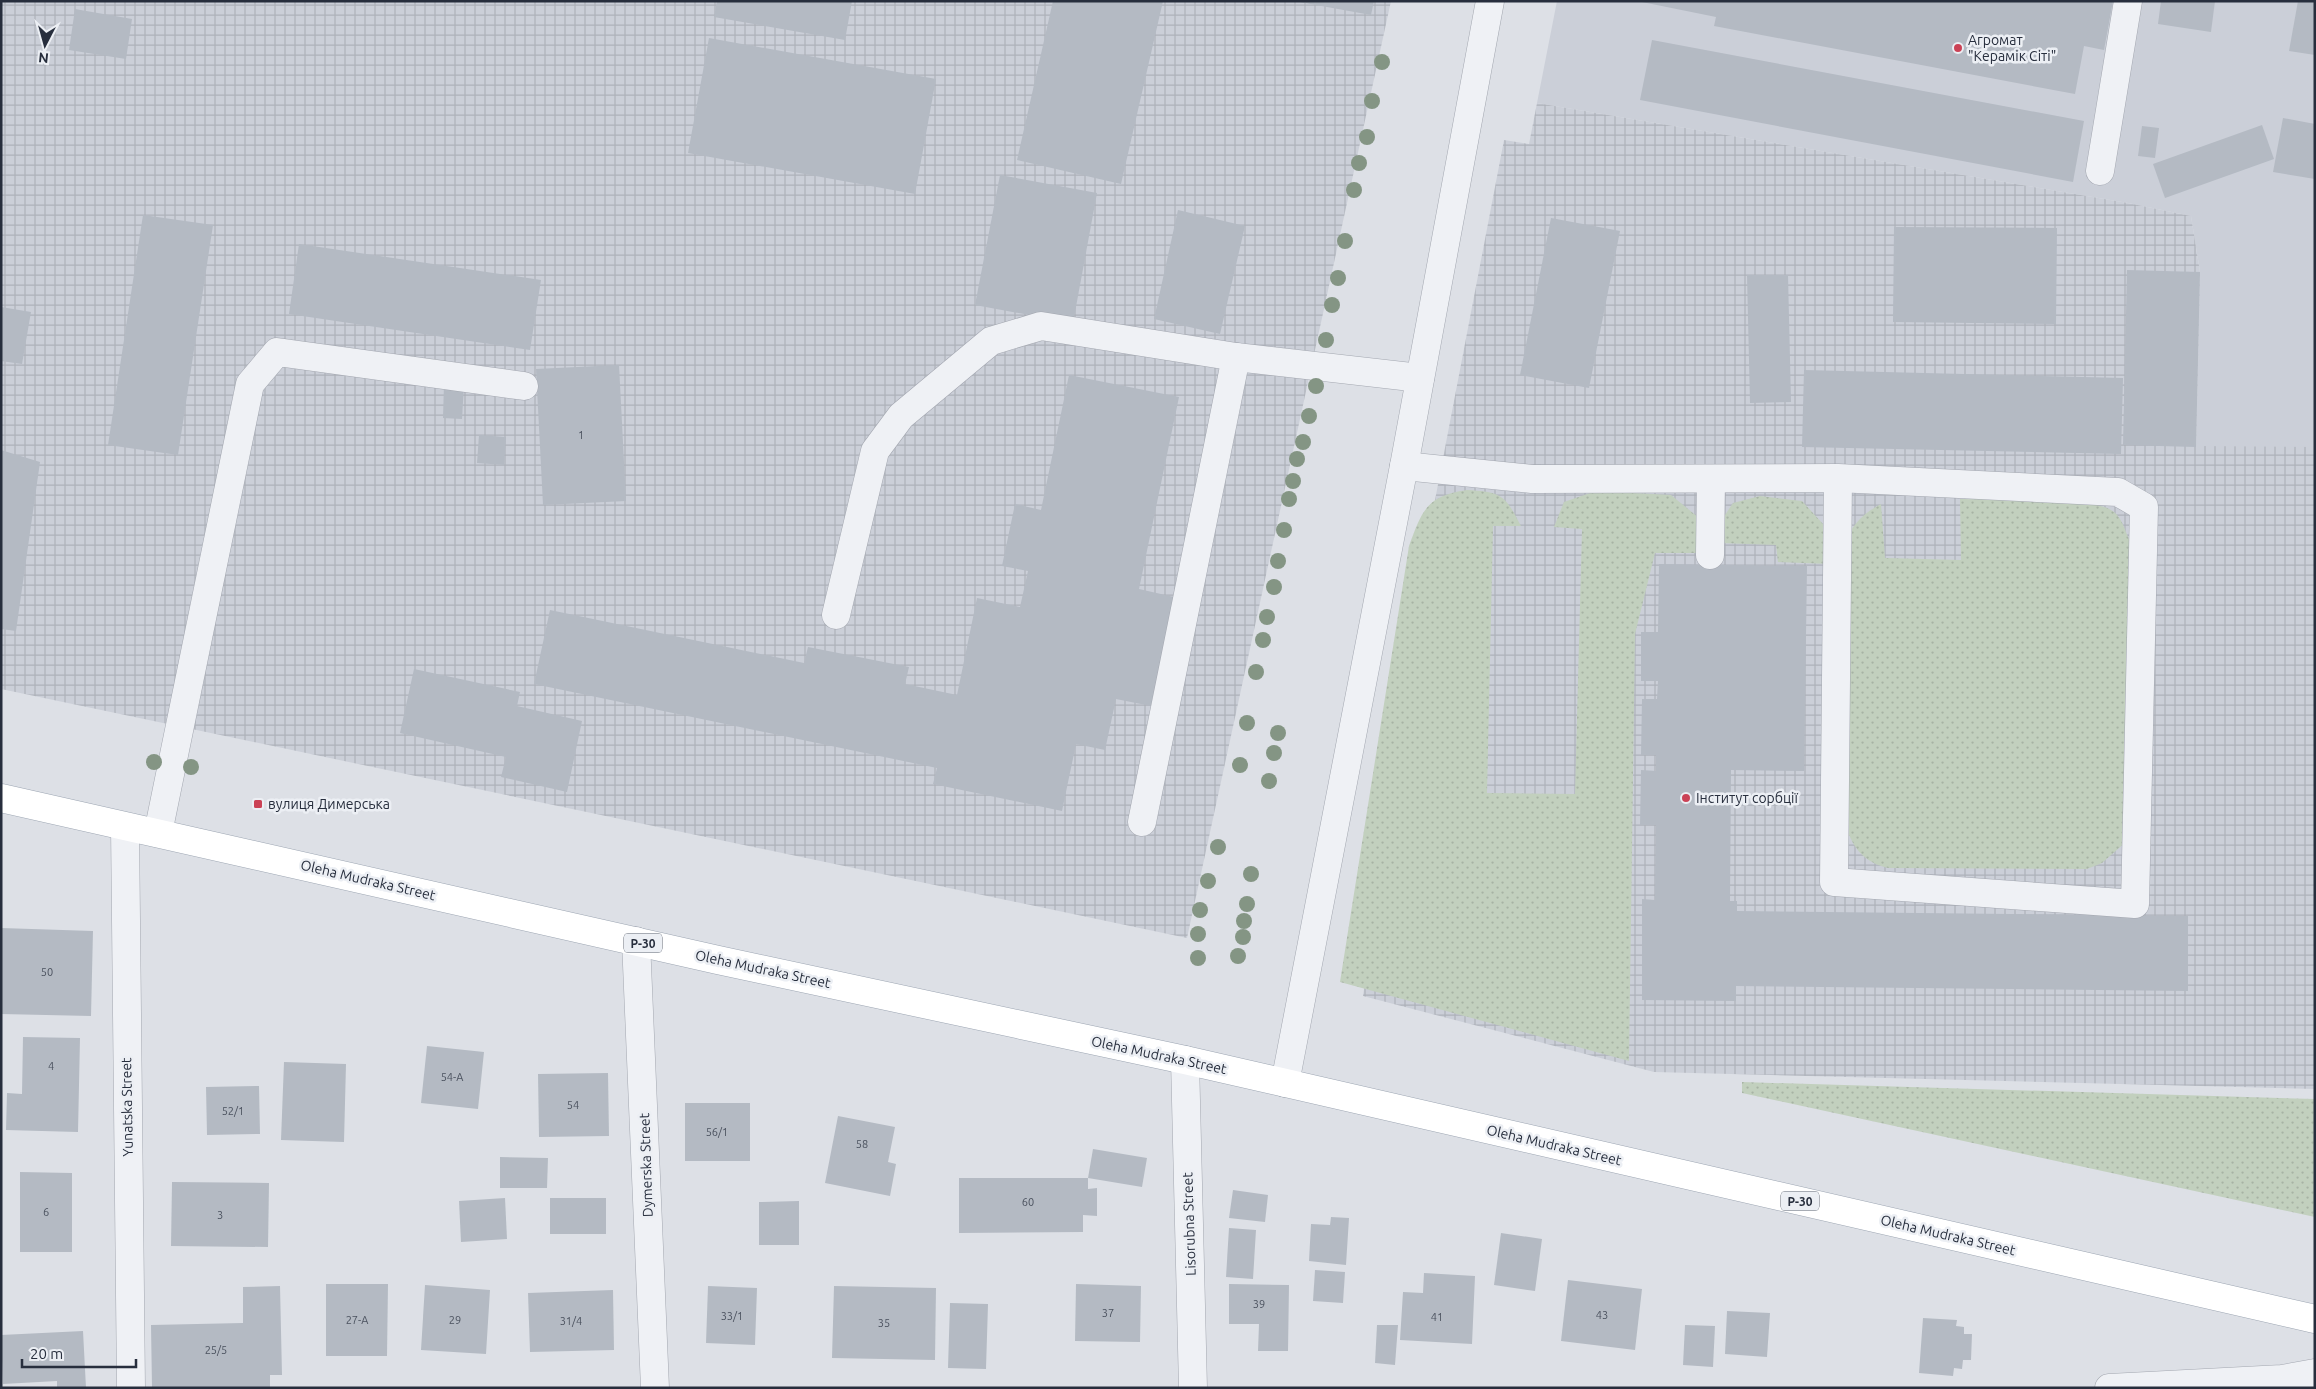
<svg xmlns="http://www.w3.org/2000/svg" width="2316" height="1389" viewBox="0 0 2316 1389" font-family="Ubuntu,sans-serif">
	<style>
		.built { fill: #cbcfd8 }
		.industrial { fill: url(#industrial-grid) }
		.grass { fill: url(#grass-dots) }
		.building { fill: #b4bac3 }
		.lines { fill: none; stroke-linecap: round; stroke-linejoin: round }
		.minor-casing { stroke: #a3a7b0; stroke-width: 29 }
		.major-casing { stroke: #9ca5b2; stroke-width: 29 }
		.minor { stroke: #eff1f5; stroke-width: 28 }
		.major { stroke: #fff; stroke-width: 28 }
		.tree { fill: #849584 }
		.poi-dot { fill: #cb4256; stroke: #eceff4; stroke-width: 2 }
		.labels { text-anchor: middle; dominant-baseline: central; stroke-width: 5; stroke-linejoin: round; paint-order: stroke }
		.number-label { font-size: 11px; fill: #4a515e }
		.shield { fill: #eceff4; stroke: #626874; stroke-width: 1 }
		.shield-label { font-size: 12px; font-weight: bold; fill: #272e3d }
		.poi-label { font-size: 14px; fill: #272e3d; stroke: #eceff4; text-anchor: start }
		.street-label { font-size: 14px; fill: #272e3d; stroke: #eceff4 }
	</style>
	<defs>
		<pattern id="industrial-grid" width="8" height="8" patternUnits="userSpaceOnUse" patternTransform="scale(1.25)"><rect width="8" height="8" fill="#cbcfd8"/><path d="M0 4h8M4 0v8" fill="none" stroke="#aeb2ba"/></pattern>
		<pattern id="grass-dots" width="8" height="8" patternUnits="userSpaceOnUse" patternTransform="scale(1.25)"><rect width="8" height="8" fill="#c2d0be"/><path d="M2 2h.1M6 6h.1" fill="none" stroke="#a7b3a4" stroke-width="1.8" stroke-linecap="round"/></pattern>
	</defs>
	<rect width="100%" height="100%" fill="#dde0e6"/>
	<path class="built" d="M1557,1H2315V447H2196L2200,272L2191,216L2128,203L1537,103Z"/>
	<g class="industrial">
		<path d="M1,1H1391L1187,938L1,689Z"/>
		<path d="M1537,103L2128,203L2191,216L2200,272L2196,446L2315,447V1089L1654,1072L1363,996L1431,521L1504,140L1529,144Z"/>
	</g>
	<g class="grass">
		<path d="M1467,490C1502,492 1505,495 1521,526H1493L1487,793L1575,794L1582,529L1554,527L1564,502L1596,491L1671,495L1699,518L1702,553H1655L1635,634L1629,1061L1340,982L1409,546C1422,511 1426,496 1467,490Z"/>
		<path d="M1760,496L1802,501L1823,524L1829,564L1778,562L1776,545L1719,543V524L1733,503Z"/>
		<path d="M1960,499C1990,500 2094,495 2114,512C2122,518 2125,531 2129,539L2127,841L2102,863L2087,869L1888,868C1867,863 1855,851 1848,832V535C1857,520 1866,512 1881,504L1885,558L1961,560Z"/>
		<path d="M1742,1082L2315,1099V1217L1742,1093Z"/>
	</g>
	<g class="building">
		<path d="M717,1H852L845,40L714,17Z"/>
		<path d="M1053,1H1163L1121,184L1017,160Z"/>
		<path d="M1294,1H1374L1371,15Z"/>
		<path d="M1637,1H2113L2104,50L2084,46L2075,94L1714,26L1716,17Z"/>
		<path d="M2161,1H2215L2211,32L2158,24Z"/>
		<path d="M2298,1H2315V55L2289,51Z"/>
		<path d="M75,9L132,19L126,59L69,50Z"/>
		<path d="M709,38L936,79L915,194L688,153Z"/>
		<path d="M1652,40L2084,121L2073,182L1640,100Z"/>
		<path d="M2283,118L2315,124V179L2273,172Z"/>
		<path d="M2262,125L2274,159L2165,198L2153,164Z"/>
		<path d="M2142,126L2159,128L2155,158L2138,156Z"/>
		<path d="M1000,175L1097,193L1073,323L975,305Z"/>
		<path d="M1178,210L1245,226L1220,334L1154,319Z"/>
		<path d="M143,215L213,225L178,455L108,445Z"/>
		<path d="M1551,218L1620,231L1589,388L1520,375Z"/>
		<path d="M1894,227L2057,228L2056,324L1893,322Z"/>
		<path d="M299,244L541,280L530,350L289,314Z"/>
		<path d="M2127,270L2200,272L2196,447L2123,445Z"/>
		<path d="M1747,275H1788L1791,402L1750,403Z"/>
		<path d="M1,307L31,312L22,364L1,361Z"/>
		<path d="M619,365L626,501L543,505L536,369Z"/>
		<path d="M1804,370L2123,378L2121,454L1802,447Z"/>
		<path d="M1069,375L1179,397L1139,589L1174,597L1151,706L1116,699L1105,750L1076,744L1062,811L933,784L937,768L534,684L550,610L804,663L808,647L909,667L905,684L957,695L977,598L1020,607L1028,571L1002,566L1015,504L1041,510Z"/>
		<path d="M444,384L464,385L462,419L443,418Z"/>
		<path d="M479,435L506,437L504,465L477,463Z"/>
		<path d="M1,450L40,462L16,631L1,629Z"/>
		<path d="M1659,564L1807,566L1804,771L1731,770L1730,901H1737V911L2188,916V991L1736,986V1001L1642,1000V899L1655,900L1656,825H1640L1641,770L1656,771V755H1641L1642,699H1657L1658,681H1641V632H1658Z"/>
		<path d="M414,669L520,692L517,706L582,721L567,792L501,777L506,757L400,733Z"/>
		<path d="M1,928L93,931L91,1016L1,1014Z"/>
		<path d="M23,1037L80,1038L78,1132L6,1130L7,1093L22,1094Z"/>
		<path d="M427,1046L484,1052L478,1109L421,1103Z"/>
		<path d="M284,1062L346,1064L344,1142L281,1140Z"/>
		<path d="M608,1073L609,1136L539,1137L538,1074Z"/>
		<path d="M259,1086L260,1134L207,1135L206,1087Z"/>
		<rect x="685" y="1103" width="65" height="58"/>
		<path d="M838,1116L895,1127L888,1162L896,1164L890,1196L825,1183Z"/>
		<path d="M1093,1149L1147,1158L1142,1187L1088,1178Z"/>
		<path d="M500,1157L548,1158L547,1188H500Z"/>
		<path d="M20,1172L72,1173V1252H20Z"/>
		<path d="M959,1178H1088V1189L1097,1188V1216L1083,1215V1232L959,1233Z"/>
		<path d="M172,1182L269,1183L268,1247L171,1246Z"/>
		<path d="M1233,1190L1268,1195L1265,1222L1229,1218Z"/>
		<path d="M505,1198L507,1239L461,1242L459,1201Z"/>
		<rect x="550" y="1198" width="56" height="36"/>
		<path d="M799,1201V1245H759V1202Z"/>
		<path d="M1331,1217L1349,1218L1346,1265L1309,1261L1311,1224L1330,1225Z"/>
		<path d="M1229,1228L1256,1230L1253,1279L1226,1277Z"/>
		<path d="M1501,1233L1542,1239L1535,1291L1494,1285Z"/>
		<path d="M1315,1270L1345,1272L1343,1303L1313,1301Z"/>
		<path d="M1424,1273L1475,1276L1472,1344L1400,1340L1403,1292L1423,1293Z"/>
		<path d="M1568,1280L1642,1289L1635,1350L1561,1341Z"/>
		<path d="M326,1284H388L387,1356H326Z"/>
		<path d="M1076,1284L1141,1286L1140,1342L1075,1341Z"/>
		<path d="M1229,1284L1289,1285L1288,1351H1258L1259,1324H1229Z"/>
		<path d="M425,1285L490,1290L486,1354L421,1350Z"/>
		<path d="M280,1286L282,1375H270V1388H152L151,1325L243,1323V1287Z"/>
		<path d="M708,1286L757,1288L755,1345L706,1343Z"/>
		<path d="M834,1286L936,1288L935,1360L832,1358Z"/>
		<path d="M613,1290L614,1350L530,1352L528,1293Z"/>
		<path d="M950,1303L988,1304L986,1369L948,1368Z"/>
		<path d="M1727,1311L1770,1313L1767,1357L1725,1354Z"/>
		<path d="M1923,1318L1957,1320L1956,1326L1964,1327V1334H1972L1971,1360H1963L1962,1369L1954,1368L1953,1376L1919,1373Z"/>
		<path d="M1377,1325H1398L1395,1365L1375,1363Z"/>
		<path d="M1685,1325L1715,1326L1713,1367L1683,1365Z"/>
		<path d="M83,1331L86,1388H57V1381L3,1384L1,1335Z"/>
	</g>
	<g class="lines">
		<defs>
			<g id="minor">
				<path d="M2100,171L2128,1"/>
				<path d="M1404,466L1532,479L1838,478L2118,492L2144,507L2135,904L1834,882L1838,478"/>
				<path d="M1710,555L1711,480"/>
				<path d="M836,615L875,451L901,416L991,341L1041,326L1236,357L1420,378"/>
				<path d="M1142,822L1236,357"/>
				<path d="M125,827L131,1388"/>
				<path d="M158,833L250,384L277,352L524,386"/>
				<path d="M636,941L655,1388"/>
				<path d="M1185,1060L1193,1388"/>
				<path d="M1285,1083L1404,466L1490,1"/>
				<path d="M2109,1388L2282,1379L2315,1373"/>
			</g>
			<path id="major" d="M1,798L718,960L1185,1060L2315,1319"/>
		</defs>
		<use href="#minor" class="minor-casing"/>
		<use href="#major" class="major-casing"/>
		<use href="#minor" class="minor"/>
		<use href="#major" class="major"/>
	</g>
	<g class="tree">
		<circle cx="1382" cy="62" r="8"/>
		<circle cx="1372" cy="101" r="8"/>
		<circle cx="1367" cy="137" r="8"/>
		<circle cx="1359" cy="163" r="8"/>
		<circle cx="1354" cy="190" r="8"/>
		<circle cx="1345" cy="241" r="8"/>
		<circle cx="1338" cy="278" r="8"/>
		<circle cx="1332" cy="305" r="8"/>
		<circle cx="1326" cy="340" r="8"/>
		<circle cx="1316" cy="386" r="8"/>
		<circle cx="1309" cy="416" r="8"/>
		<circle cx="1303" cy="442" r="8"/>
		<circle cx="1297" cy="459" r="8"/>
		<circle cx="1293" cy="481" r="8"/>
		<circle cx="1289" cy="499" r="8"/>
		<circle cx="1284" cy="530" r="8"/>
		<circle cx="1278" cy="561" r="8"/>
		<circle cx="1274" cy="587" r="8"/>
		<circle cx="1267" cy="617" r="8"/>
		<circle cx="1263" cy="640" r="8"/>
		<circle cx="1256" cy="672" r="8"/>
		<circle cx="1247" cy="723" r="8"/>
		<circle cx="1278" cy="733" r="8"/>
		<circle cx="1274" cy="753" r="8"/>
		<circle cx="154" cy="762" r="8"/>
		<circle cx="1240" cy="765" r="8"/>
		<circle cx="191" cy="767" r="8"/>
		<circle cx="1269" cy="781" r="8"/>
		<circle cx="1218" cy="847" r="8"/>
		<circle cx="1251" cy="874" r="8"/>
		<circle cx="1208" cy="881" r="8"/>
		<circle cx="1247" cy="904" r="8"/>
		<circle cx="1200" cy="910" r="8"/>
		<circle cx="1244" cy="921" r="8"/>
		<circle cx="1198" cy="934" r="8"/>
		<circle cx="1243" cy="937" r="8"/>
		<circle cx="1238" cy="956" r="8"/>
		<circle cx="1198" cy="958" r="8"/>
	</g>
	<g class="poi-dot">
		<circle cx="1958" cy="48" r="5"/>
		<circle cx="1686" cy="798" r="5"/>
		<rect x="253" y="799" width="10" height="10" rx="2.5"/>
	</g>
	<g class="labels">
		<g class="number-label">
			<text x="581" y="435">1</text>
			<text x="47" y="972">50</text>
			<text x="51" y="1066">4</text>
			<text x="452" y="1077">54-А</text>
			<text x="573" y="1105">54</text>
			<text x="233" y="1111">52/1</text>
			<text x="717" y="1132">56/1</text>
			<text x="862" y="1144">58</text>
			<text x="1028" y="1202">60</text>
			<text x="46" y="1212">6</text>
			<text x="220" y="1215">3</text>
			<text x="1259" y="1304">39</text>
			<text x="1108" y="1313">37</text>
			<text x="1602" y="1315">43</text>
			<text x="732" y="1316">33/1</text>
			<text x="1437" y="1317">41</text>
			<text x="357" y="1320">27-А</text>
			<text x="455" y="1320">29</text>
			<text x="571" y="1321">31/4</text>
			<text x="884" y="1323">35</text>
			<text x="216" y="1350">25/5</text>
		</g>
		<g class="shield">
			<rect x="624" y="933.5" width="38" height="19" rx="4"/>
			<rect x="1781" y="1191.5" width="38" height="19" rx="4"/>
		</g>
		<g class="shield-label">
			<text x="643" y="943">Р-30</text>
			<text x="1800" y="1201">Р-30</text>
		</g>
		<g class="poi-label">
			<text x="1968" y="40">Агромат<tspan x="1968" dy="16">"Керамік Сіті"</tspan></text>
			<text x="1696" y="798">Інститут сорбції</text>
			<text x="268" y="804">вулиця Димерська</text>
		</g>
		<g class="street-label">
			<text transform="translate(368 880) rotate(13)">Oleha Mudraka Street</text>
			<text transform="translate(763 969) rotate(12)">Oleha Mudraka Street</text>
			<text transform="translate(1159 1055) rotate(12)">Oleha Mudraka Street</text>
			<text transform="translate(127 1107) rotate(-91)">Yunatska Street</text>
			<text transform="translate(1554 1145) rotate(13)">Oleha Mudraka Street</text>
			<text transform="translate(646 1165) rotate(-92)">Dymerska Street</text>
			<text transform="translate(1189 1224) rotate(-92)">Lisorubna Street</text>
			<text transform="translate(1948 1235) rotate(13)">Oleha Mudraka Street</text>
		</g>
	</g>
	<rect width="2316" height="1389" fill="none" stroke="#272e3d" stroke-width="5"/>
	<g transform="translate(45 45) rotate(186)" stroke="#eceff4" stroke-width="4" paint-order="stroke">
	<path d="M0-4L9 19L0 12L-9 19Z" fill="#272e3d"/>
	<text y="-8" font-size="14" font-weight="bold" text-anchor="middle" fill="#272e3d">N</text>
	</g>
	<path d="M22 1359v8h114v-8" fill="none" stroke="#272e3d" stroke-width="2.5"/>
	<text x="30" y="1359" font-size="15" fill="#272e3d" stroke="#eceff4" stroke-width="4" paint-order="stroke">20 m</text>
</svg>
